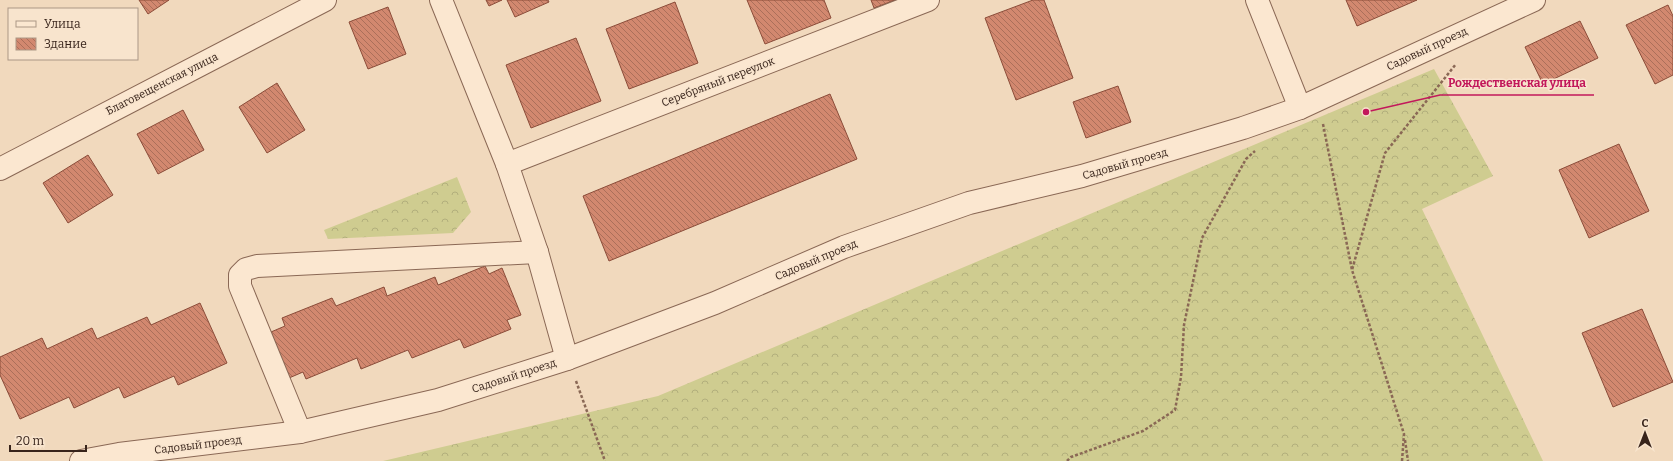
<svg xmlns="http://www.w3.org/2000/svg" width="1673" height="461" viewBox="0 0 1673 461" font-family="Bitter,serif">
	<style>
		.forest { fill: url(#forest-crowns) }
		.building { fill: url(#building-back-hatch); stroke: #8b4c39 }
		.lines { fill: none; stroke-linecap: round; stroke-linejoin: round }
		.minor-casing { stroke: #8a6855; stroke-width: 24 }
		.path { stroke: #8a6855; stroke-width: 2.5; stroke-dasharray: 3 2; stroke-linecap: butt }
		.minor { stroke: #fbe7d0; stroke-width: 22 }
		.labels { text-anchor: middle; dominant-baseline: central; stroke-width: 3; stroke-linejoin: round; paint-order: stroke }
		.street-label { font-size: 11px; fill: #38241b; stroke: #f8e4cd }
		.leader { fill: none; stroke: #c2185b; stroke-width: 1.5 }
		.callout-dot { fill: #c2185b; stroke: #f8e4cd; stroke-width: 1.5 }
		.callout-label { font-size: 12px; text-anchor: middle; font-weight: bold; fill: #c2185b; stroke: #f8e4cd; stroke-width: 3; stroke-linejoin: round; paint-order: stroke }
	</style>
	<defs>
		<pattern id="forest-crowns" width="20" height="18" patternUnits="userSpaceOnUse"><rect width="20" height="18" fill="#cfcc90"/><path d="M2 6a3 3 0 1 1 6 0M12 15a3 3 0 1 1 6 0" fill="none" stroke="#b2af7c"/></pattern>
		<pattern id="building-back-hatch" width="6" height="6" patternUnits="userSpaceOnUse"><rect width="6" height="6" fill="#d2886f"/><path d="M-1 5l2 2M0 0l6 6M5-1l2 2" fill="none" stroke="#ab6f5a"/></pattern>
	</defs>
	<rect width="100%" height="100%" fill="#f1d9bd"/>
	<g class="forest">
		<path d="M1434,69L1493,176L1422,209L1543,461H383L658,396Z"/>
		<path d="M457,177L471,212L453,233L328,239L324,230Z"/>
	</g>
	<g class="building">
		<path d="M139,0H169L148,14Z"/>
		<path d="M486,0H502L489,6Z"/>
		<path d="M507,0H548L549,2L515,17Z"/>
		<path d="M747,0H824L831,18L765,44Z"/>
		<path d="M871,0H895L874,8Z"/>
		<path d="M1033,0H1044L1073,78L1016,100L985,18Z"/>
		<path d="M1346,0H1417L1357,26Z"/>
		<path d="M675,2L698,63L629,89L606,29Z"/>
		<path d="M1668,5L1673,16V75L1655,84L1626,25Z"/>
		<path d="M388,7L406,54L368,69L349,22Z"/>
		<path d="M1580,21L1598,58L1543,84L1525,47Z"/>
		<path d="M576,38L601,101L531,128L506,65Z"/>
		<path d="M277,83L305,130L267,153L239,107Z"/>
		<path d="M1118,86L1131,122L1086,138L1073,102Z"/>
		<path d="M830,94L857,159L609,261L583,196Z"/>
		<path d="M183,110L204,150L158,174L137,134Z"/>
		<path d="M1619,144L1649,211L1589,238L1559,170Z"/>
		<path d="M88,155L113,195L68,223L43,183Z"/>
		<path d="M485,266L489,274L502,268L521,315L507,320L511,329L464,348L460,339L412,358L408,350L361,369L357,358L306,379L303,372L289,378L271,332L285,326L282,318L332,298L336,306L384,287L387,296L435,277L438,285Z"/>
		<path d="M200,303L227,363L178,385L174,376L124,398L119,387L74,408L69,397L20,419L0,375V357L42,338L47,349L92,328L97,339L147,317L151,325Z"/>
		<path d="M1642,309L1673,382L1613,407L1582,333Z"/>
	</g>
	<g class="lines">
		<defs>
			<g id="minor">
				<path d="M441,0L507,164L537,252L567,359"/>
				<path d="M1257,0L1300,108"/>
				<path d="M507,164L928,0"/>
				<path d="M0,169L325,0"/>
				<path d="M300,432L240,286V275L246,269L257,266L537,252"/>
				<path d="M81,461L119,454L300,432L438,400L567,359L715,303L844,247L969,203L1082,176L1243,128L1300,108L1534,0"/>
			</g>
		</defs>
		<use href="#minor" class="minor-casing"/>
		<g class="path">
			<path d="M1323,124L1352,270"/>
			<path d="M576,381L605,461"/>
			<path d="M1405,440L1408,461"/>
			<path d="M1067,461L1071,457L1143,431L1175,410L1181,377L1184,325L1202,238L1246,159L1255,151"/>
			<path d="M1402,461L1404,434L1352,270L1385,153L1456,64"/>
		</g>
		<use href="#minor" class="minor"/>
	</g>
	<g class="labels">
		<g class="street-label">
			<text transform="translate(1427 49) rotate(-25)">Садовый проезд</text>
			<text transform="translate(718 82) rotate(-21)">Серебряный переулок</text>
			<text transform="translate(162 84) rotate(-27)">Благовещенская улица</text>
			<text transform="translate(1125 164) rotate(-16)">Садовый проезд</text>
			<text transform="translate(816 260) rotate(-23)">Садовый проезд</text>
			<text transform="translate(514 376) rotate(-18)">Садовый проезд</text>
			<text transform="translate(198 445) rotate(-7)">Садовый проезд</text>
		</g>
	</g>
	<path class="leader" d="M1366 112L1440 95H1594"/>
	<circle class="callout-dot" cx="1366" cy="112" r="4"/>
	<g class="callout-label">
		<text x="1517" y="87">Рождественская улица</text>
	</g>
	<rect x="8" y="8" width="130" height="52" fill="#f8e4cd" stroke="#ab9786"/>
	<rect x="16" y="21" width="20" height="6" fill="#fbe7d0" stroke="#ab9786"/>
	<text x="44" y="28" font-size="12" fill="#38241b">Улица</text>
	<rect x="16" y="38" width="20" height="12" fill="url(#building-back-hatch)" stroke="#ab9786"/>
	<text x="44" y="48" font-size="12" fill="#38241b">Здание</text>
	<g transform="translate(1645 433)" stroke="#f8e4cd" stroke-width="3" paint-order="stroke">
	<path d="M0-3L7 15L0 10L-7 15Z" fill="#38241b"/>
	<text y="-6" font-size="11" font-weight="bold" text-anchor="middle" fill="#38241b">С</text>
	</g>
	<path d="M10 445v6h76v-6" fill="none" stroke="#38241b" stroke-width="2"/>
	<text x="16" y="445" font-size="12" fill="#38241b" stroke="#f8e4cd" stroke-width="3" paint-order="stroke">20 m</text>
</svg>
